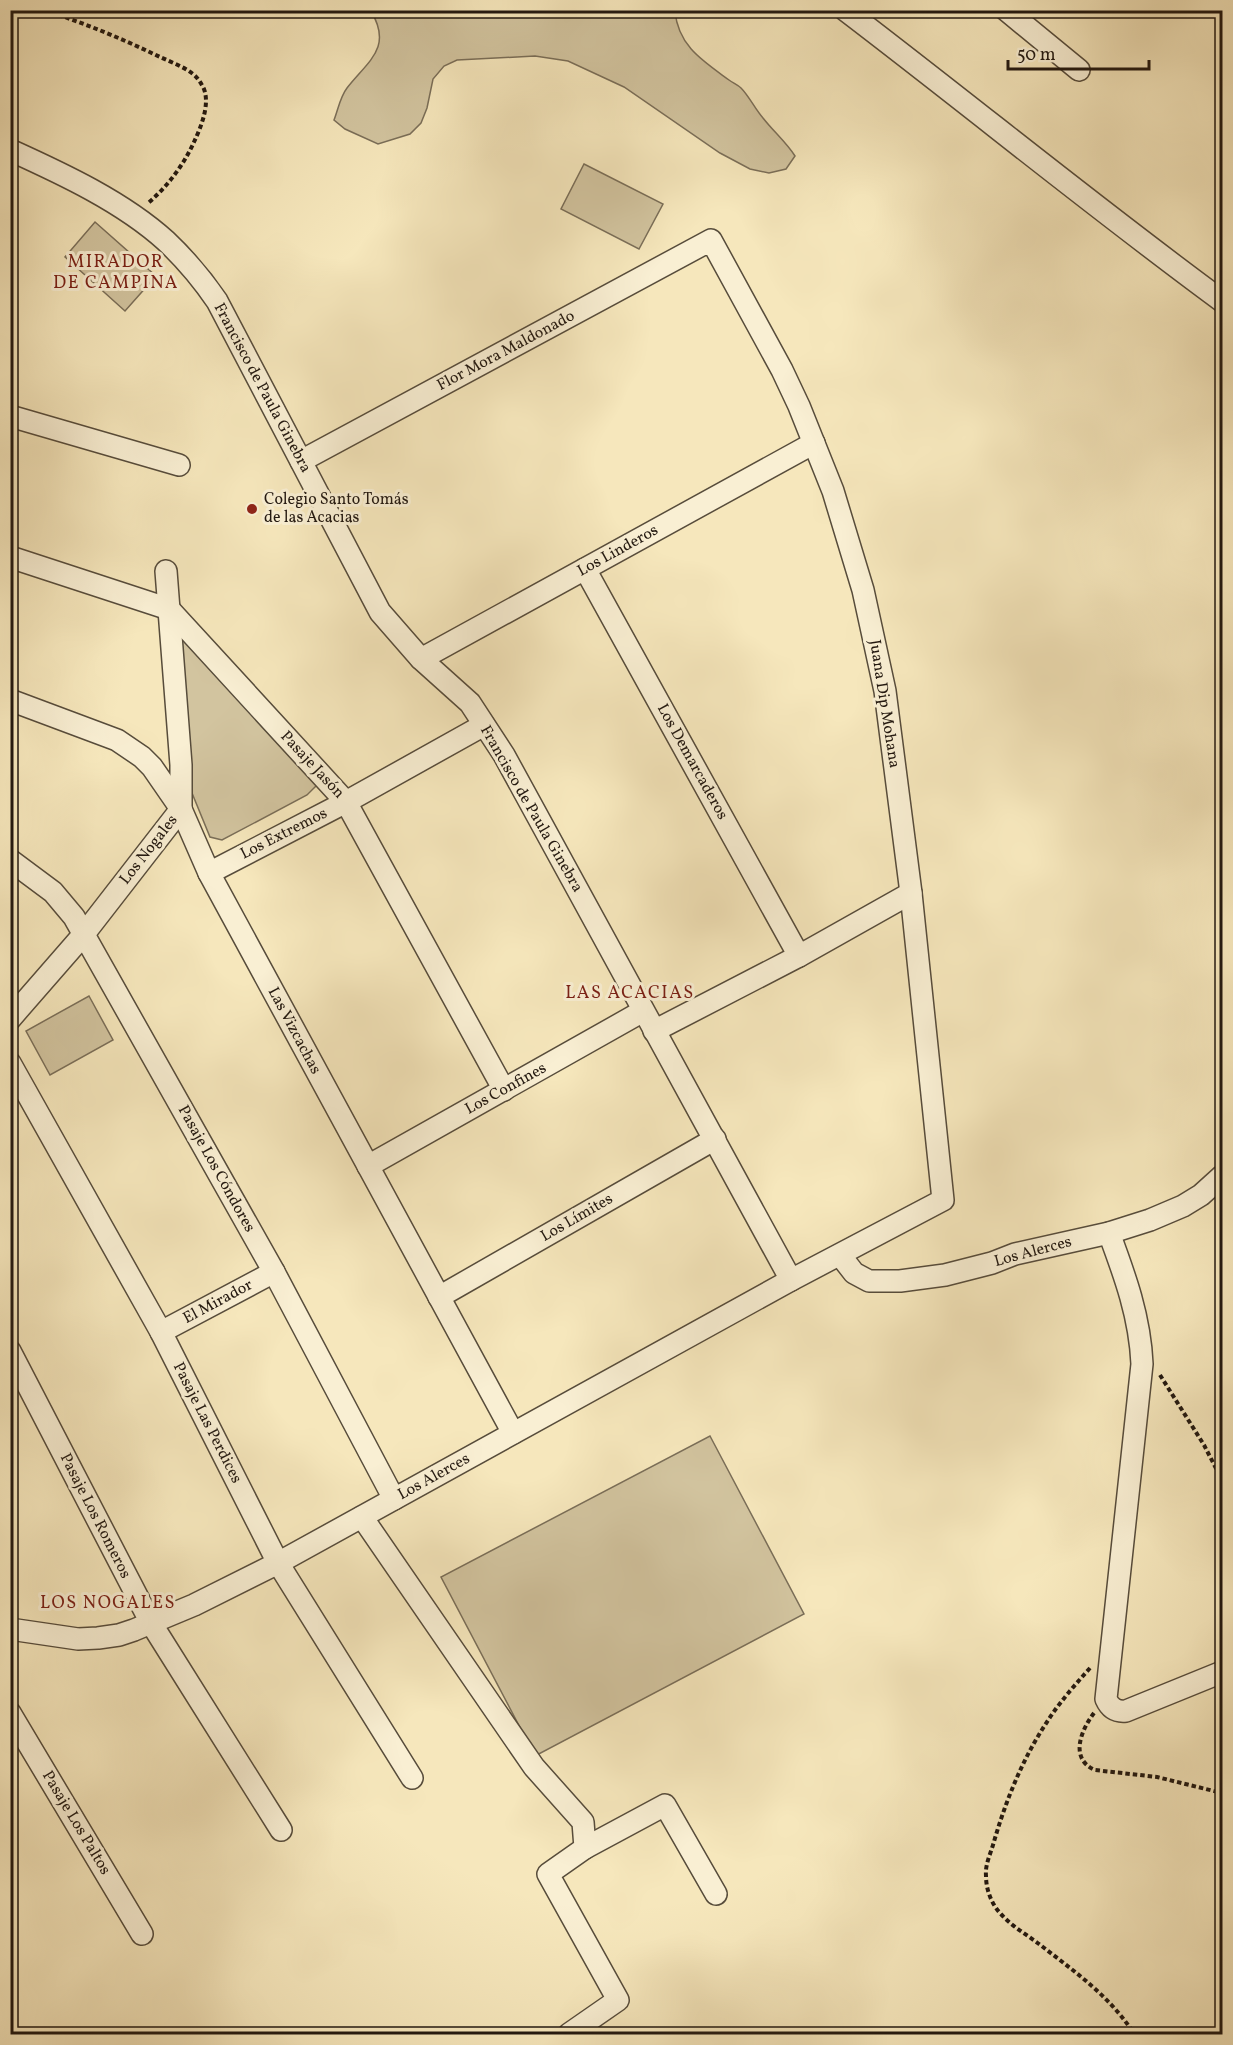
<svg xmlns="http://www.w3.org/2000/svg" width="1233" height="2045" viewBox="0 0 1233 2045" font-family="Vollkorn,serif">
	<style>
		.green { fill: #d2c49f; stroke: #7a6e58; stroke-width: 1.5 }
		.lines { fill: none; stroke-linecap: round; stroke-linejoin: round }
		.street-casing { stroke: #574c3b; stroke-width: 24 }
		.path { stroke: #221810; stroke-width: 4; stroke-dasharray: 4.5 3; stroke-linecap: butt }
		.street { stroke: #f9efd3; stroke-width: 21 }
		.poi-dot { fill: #8f2418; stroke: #f9efd3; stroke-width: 2 }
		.labels { text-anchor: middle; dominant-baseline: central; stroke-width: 6; stroke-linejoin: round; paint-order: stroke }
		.street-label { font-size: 16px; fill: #221810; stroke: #f9efd3 }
		.poi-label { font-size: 16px; fill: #221810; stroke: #f9efd3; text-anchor: start }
		.neighbourhood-label { font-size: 18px; letter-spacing: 1.5px; fill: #7a1f14; stroke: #f9efd3 }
	</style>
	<rect width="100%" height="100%" fill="#f6e7bc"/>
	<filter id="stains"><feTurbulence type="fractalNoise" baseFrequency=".00333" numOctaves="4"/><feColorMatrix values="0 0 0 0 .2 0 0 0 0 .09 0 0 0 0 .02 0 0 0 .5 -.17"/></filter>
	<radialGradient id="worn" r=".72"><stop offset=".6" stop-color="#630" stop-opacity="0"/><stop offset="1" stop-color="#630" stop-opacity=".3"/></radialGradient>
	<g class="green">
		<path d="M371,11H675C678,46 703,61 729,80C733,83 738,85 741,88C749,96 755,109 763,118C773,131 786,142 795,156L786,169L769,173L750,169L720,153L624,87L568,61L535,56L457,60L444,66L433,79L427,108L421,123L410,134L378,144L345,129L334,120C338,110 340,97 347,88C368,61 393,48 371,11Z"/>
		<path d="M584,164L663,204L639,249L561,209Z"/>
		<path d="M95,222L156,276L125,311L65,257Z"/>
		<path d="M181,634L319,783L307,795L222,840L210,837L192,793Z"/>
		<path d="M89,996L113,1040L50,1075L26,1031Z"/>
		<path d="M710,1436L804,1614L535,1756L441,1577Z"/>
	</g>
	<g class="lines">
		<defs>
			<g id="street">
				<path d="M845,10C971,106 1094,207 1222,301"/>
				<path d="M1006,10L1079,70"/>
				<path d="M10,150C63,174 123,202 166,241C185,259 202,279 217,301L380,612L421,659L470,703L504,755L791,1280"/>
				<path d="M10,416L179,465"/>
				<path d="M10,557L169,609L346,802L504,1090"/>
				<path d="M585,569L799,956"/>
				<path d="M421,659L814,443"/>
				<path d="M10,700L117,740L142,757L152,767L181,809L209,873L513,1433"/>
				<path d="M10,860L53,892L74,917L274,1272L394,1499"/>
				<path d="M209,873L346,802L484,725"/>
				<path d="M10,1019L84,934L181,809V765L166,571"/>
				<path d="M654,1031L799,956L911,893"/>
				<path d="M10,1063L161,1332L278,1563L412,1778"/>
				<path d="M368,1166L643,1011"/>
				<path d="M1109,1233C1125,1276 1140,1317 1142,1364L1106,1699C1110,1708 1116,1712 1126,1711L1222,1672"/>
				<path d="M840,1255L854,1273L869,1281H900L945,1275L992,1263L1015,1254L1109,1233L1150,1220L1183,1206L1201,1195L1222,1176"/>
				<path d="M439,1297L715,1139"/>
				<path d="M161,1332L274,1272"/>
				<path d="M10,1351L151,1623L281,1830"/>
				<path d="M362,1517L534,1767L583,1822L585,1848L548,1874L618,2000L569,2034"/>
				<path d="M10,1629L78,1639L98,1638L119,1635L134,1630L194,1605L278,1563L791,1280L943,1200L911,893L885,691L863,590L833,491L799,406L782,370L711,240L301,461"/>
				<path d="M10,1713L142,1934"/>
				<path d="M585,1848L665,1805L716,1894"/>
			</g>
		</defs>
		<use href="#street" class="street-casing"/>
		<g class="path">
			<path d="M44,10C84,23 123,39 160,57C171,62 184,67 193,74C198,78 201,83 204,89C210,105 201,127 194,142C183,166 167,187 147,204"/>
			<path d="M1160,1375L1204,1445L1222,1480"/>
			<path d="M1090,1668C1074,1686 1058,1704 1045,1725C1021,1762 1005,1803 993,1845C990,1855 985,1865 986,1876C986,1889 991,1903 1000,1913C1011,1926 1026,1934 1039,1944C1074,1971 1111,1997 1134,2034"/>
			<path d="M1094,1713C1081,1730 1069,1759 1095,1770L1157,1777L1222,1793"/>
		</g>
		<use href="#street" class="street"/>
	</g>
	<circle class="poi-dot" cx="252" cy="509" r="6"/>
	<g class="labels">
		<g class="street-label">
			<text transform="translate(506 351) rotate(-28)">Flor Mora Maldonado</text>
			<text transform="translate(262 388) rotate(62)">Francisco de Paula Ginebra</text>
			<text transform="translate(618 551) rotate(-29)">Los Linderos</text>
			<text transform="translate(884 704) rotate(81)">Juana Dip Mohana</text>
			<text transform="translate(692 762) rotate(61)">Los Demarcaderos</text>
			<text transform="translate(312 765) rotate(47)">Pasaje Jasón</text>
			<text transform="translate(531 809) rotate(60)">Francisco de Paula Ginebra</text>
			<text transform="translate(284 834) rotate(-27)">Los Extremos</text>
			<text transform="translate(149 850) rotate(-52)">Los Nogales</text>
			<text transform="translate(294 1031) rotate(62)">Las Vizcachas</text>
			<text transform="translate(506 1089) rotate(-29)">Los Confines</text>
			<text transform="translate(216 1169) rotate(61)">Pasaje Los Cóndores</text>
			<text transform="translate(577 1218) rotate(-30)">Los Límites</text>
			<text transform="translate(1033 1252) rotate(-15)">Los Alerces</text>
			<text transform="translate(218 1302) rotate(-28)">El Mirador</text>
			<text transform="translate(207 1423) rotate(63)">Pasaje Las Perdices</text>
			<text transform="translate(434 1477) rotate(-29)">Los Alerces</text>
			<text transform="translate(95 1516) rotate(63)">Pasaje Los Romeros</text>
			<text transform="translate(76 1823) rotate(59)">Pasaje Los Paltos</text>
		</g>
		<g class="poi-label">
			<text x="264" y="500">Colegio Santo Tomás<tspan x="264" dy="18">de las Acacias</tspan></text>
		</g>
		<g class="neighbourhood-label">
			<text x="116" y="262">MIRADOR<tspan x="116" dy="21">DE CAMPINA</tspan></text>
			<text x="630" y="993">LAS ACACIAS</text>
			<text x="108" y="1603">LOS NOGALES</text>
		</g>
	</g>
	<rect width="1233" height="2045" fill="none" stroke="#f6e7bc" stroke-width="36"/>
	<rect x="12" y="12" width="1209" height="2021" fill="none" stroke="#221810" stroke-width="3"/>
	<rect x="18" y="18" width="1197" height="2009" fill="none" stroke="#221810" stroke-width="1.5"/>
	<path d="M1008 60v9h141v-9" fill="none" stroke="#221810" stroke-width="3"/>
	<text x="1017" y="60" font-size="18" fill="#221810" stroke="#f9efd3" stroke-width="4.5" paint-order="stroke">50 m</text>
	<rect width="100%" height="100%" filter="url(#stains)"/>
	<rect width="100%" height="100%" fill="url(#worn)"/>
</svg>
